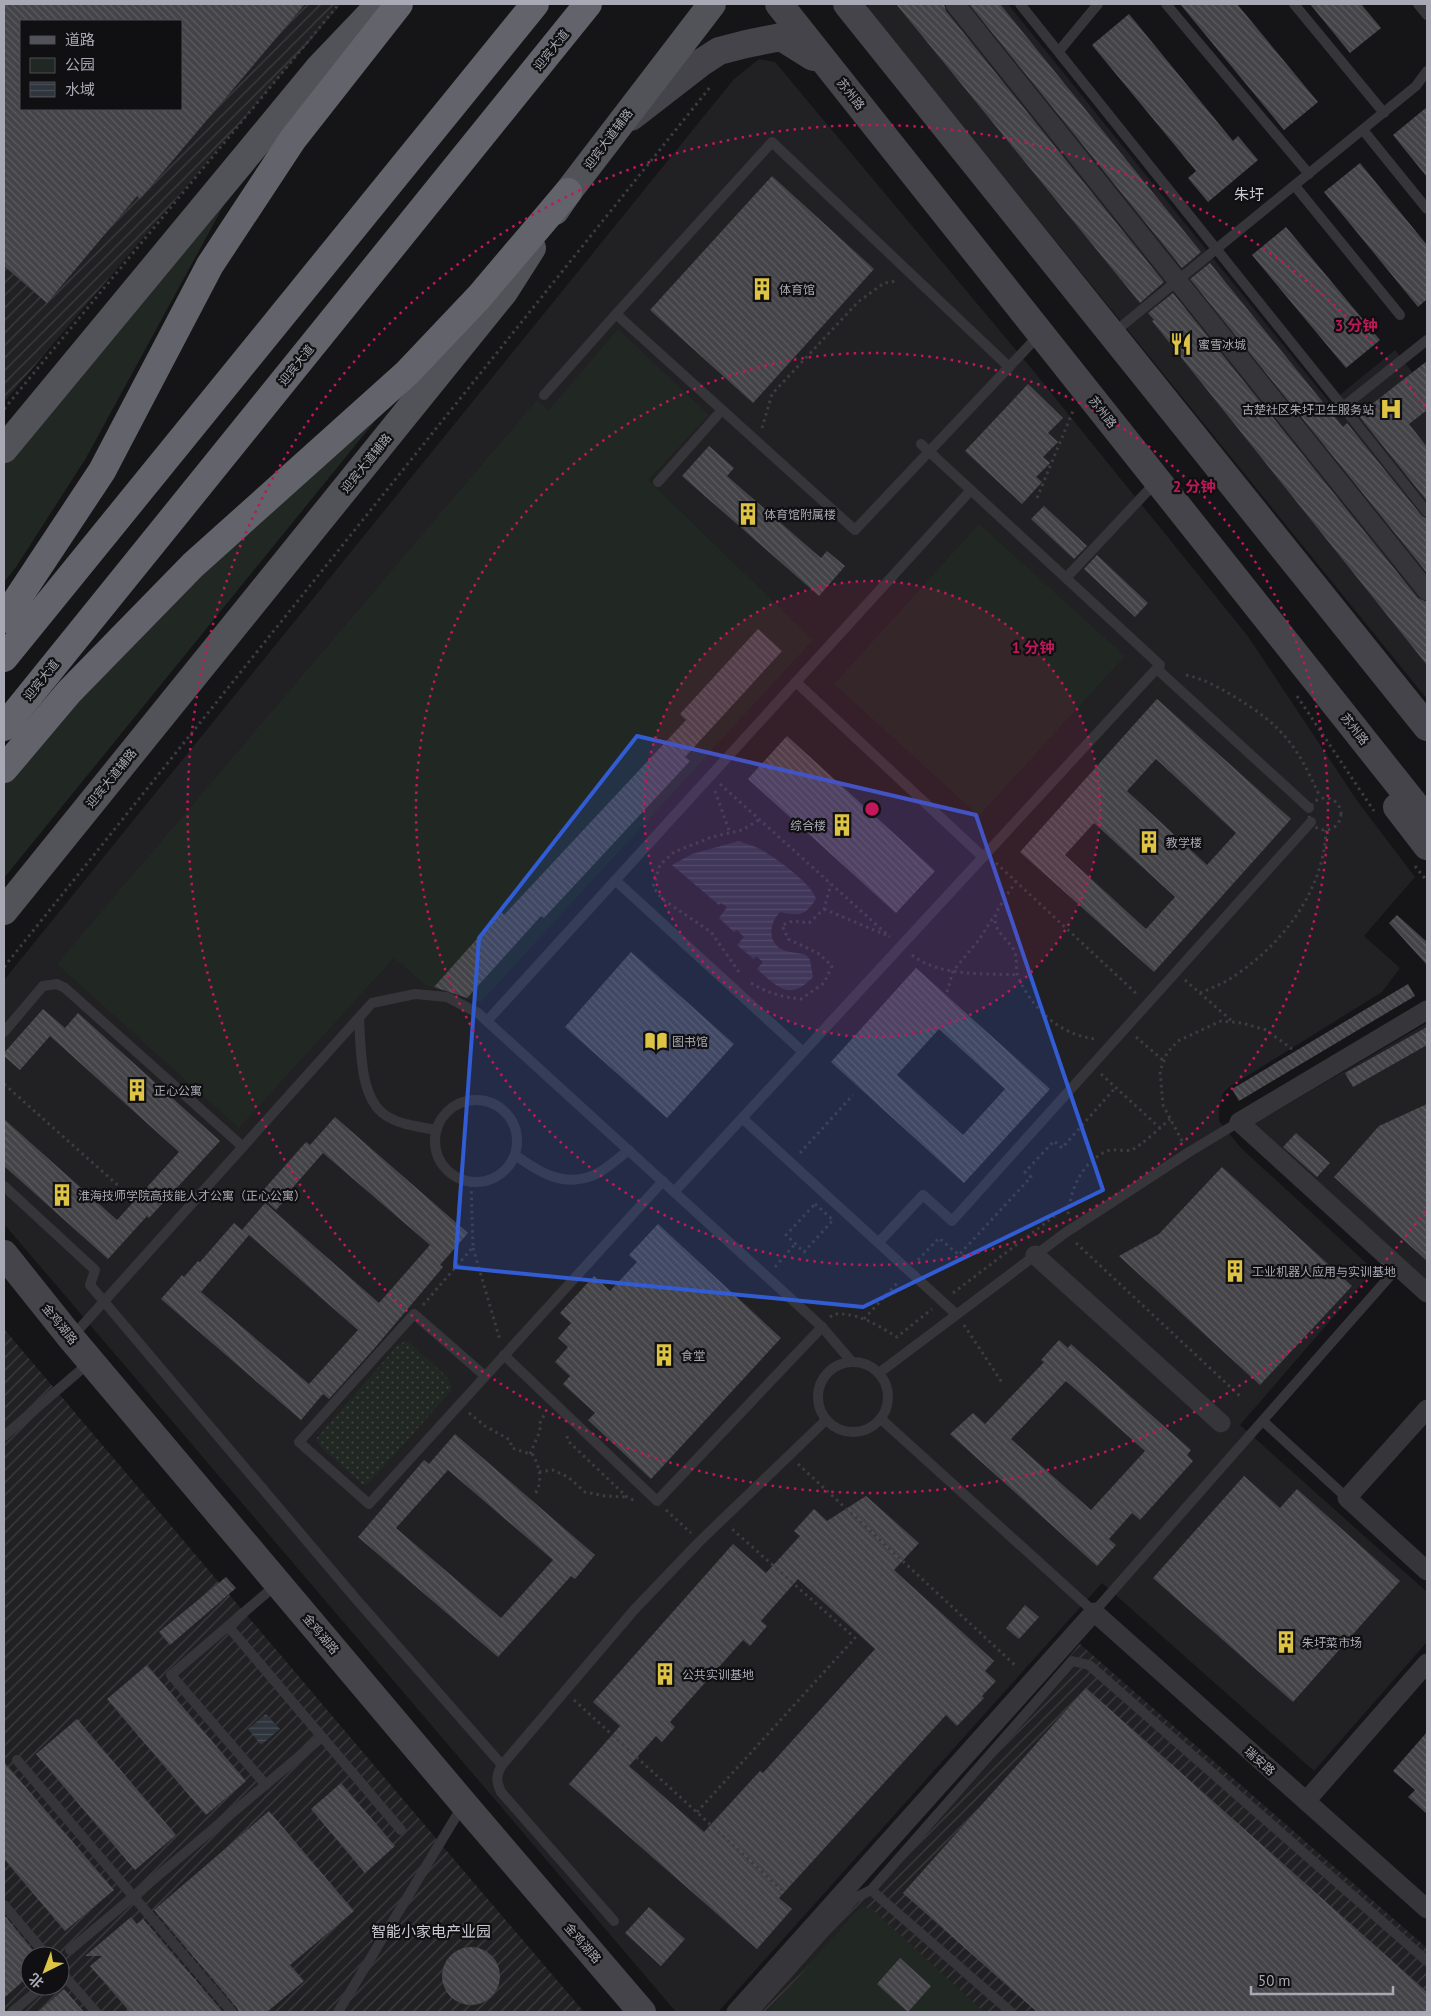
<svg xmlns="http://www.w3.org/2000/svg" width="1431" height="2016" viewBox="0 0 1431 2016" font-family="'PT Sans','Noto Sans SC',sans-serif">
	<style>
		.built { fill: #212023 }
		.industrial { fill: url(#industrial-furrows); fill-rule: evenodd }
		.green { fill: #212823 }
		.garden { fill: url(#garden-dots) }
		.water { fill: url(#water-rules) }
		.building { fill: url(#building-back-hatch); fill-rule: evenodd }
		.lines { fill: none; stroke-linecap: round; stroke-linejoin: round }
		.path { stroke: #3c3c41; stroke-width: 3; stroke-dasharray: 2.5 4; stroke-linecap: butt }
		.lane { stroke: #36363a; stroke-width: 10 }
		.street { stroke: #36363a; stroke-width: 19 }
		.secondary { stroke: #44444a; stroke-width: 28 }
		.primary { stroke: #525259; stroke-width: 28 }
		.highway { stroke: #62636b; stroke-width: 28 }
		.marked { fill: #325cd3; fill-opacity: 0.2; stroke: #325cd3; stroke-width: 4; stroke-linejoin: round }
		.ring { fill: none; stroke: #c2185b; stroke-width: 2.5; stroke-dasharray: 2.5 5 }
		.labels { text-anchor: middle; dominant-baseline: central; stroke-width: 4.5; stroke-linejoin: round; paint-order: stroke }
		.street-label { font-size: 12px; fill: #a8a9b4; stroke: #100f11 }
		.poi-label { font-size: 12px; fill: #a8a9b4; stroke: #100f11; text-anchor: start }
		.quarter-label { font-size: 15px; fill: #c8c9d1; stroke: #100f11 }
		.centre { fill: #c2185b; stroke: #100f11; stroke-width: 2.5 }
		.ring-label { font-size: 15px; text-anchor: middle; font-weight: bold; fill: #c2185b; stroke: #100f11; stroke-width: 4.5; stroke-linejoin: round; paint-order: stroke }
	</style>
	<defs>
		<pattern id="industrial-furrows" width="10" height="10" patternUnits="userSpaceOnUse" patternTransform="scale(1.25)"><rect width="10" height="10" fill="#212023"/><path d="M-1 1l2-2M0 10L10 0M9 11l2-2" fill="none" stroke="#3e3e41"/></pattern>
		<pattern id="garden-dots" width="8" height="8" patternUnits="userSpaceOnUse" patternTransform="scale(1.25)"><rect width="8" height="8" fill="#212823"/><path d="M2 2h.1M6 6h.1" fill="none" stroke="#3e4441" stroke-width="1.8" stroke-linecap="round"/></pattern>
		<pattern id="water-rules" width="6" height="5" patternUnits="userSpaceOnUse" patternTransform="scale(1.25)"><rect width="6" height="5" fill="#2f353d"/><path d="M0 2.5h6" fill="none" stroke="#4a4f57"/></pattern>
		<pattern id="building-back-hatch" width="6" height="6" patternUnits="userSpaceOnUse" patternTransform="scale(1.25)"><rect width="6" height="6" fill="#444448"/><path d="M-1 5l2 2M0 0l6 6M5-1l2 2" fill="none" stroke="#5c5c60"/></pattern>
	</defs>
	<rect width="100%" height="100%" fill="#151416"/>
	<g class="built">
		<path d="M867,4H1008L1330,403L1395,350L1427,391V699L870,12Z"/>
		<path d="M759,59L775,62L1031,368L1247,635L1358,802L1415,877L1364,936L1400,968L1382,992L1231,1086L1223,1093L1219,1109V1121L1241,1148L1374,1270L1240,1425L1427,1592V1642L1314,1771L1102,1583L718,2012H676L4,1224V980L734,79Z"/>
		<path d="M1427,1023V1282L1252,1125Z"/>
	</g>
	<g class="industrial">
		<path d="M4,4H341L4,402ZM21,21H181V109H21Z"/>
		<path d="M4,1329L434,1836L584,2012H4ZM30,1956H60V1986H30Z"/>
		<path d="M1080,1644L1427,1948V2012H761Z"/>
	</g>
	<g class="green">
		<path d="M225,203L86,458L16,567L4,582V463L198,229Z"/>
		<path d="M618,329L709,415L648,480L813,640L481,1002L425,985L394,958L239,1128L57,964L537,400L549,410Z"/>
		<path d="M388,405L4,878V776L166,600Z"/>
		<path d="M979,524L1125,656L979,816L834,684Z"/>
		<path d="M864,1907L872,1909L984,2012H767L856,1912Z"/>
	</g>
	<path class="garden" d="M405,1341L410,1343L446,1376L452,1386L451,1391L370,1482L366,1485L362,1484L321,1447L316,1439L396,1347Z"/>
	<g class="water">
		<path d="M739,841C745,844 752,845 758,848C772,855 812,883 816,899C805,916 799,916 780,912C768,924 767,945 786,951C793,953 800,953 806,955L810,960L813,977C790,1001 778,988 757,969L763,962L756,956L754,959L737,945L744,937L737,930L734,932L719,918L727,907L721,903L719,905L672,865L692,854Z"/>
		<path d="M266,1714L280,1729L261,1745L248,1729Z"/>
	</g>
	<g class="building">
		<path d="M4,4H305L140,199L137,196L47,303L4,266ZM21,21H181V109H21Z"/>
		<path d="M896,4H944L946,11L1164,282L1140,303Z"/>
		<path d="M969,4H1000L1201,252L1182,268Z"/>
		<path d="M1180,4H1237L1318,102L1284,130Z"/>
		<path d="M1310,4H1361L1381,28L1350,53Z"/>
		<path d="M1129,14L1233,141L1238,136L1258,160L1208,202L1188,178L1196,171L1092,45Z"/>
		<path d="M1427,107V177L1393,135Z"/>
		<path d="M1360,163L1427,245V299L1418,307L1324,192Z"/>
		<path d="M772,176L874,269L753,403L650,310Z"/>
		<path d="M1286,227L1380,340L1346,368L1252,255Z"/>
		<path d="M1210,263L1343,427L1347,423L1422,516L1427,519V573L1190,279Z"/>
		<path d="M1173,293L1418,598L1427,602V665L1152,321L1154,320L1148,313Z"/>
		<path d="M1427,361V410L1409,424L1427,447V501L1358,415Z"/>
		<path d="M1028,384L1063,418L1048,433L1058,442L1043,457L1050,463L1036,477L1042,482L1022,504L965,451Z"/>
		<path d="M709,446L734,468L727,476L821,558L827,551L845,566L819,596L682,476Z"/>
		<path d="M1044,506L1087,546L1074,559L1031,519Z"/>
		<path d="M1097,555L1148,603L1135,617L1084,569Z"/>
		<path d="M758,629L782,651L685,757L690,761L544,918L541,916L467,998L434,987L501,912L504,915L686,720L680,714Z"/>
		<path d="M1157,699L1291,819L1154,972L1020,852ZM1156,759L1236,833L1207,865L1127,791ZM1094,823L1175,897L1146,929L1065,855Z"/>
		<path d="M787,736L935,871L896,913L748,779Z"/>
		<path d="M1397,915L1427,942V965L1389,923Z"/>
		<path d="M631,952L734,1044L667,1118L565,1027Z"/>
		<path d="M916,968L1050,1089L964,1183L831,1062ZM939,1029L1005,1089L963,1135L897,1075Z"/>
		<path d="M1408,984L1415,996L1239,1101L1232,1089Z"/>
		<path d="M43,1009L65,1028L78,1013L220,1141L149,1218L147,1216L108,1259L4,1166V1119L117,1220L179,1152L50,1036L20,1070L4,1056V1053Z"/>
		<path d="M1427,1027V1045L1353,1087L1345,1073Z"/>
		<path d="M1427,1104V1261L1334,1177L1379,1126Z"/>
		<path d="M335,1117L468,1233L440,1265L443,1267L373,1350L329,1399L323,1394L301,1420L161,1299L182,1275L184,1277L198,1261L200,1262L234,1223L242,1230L265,1203L379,1303L430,1245L323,1153L288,1193L290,1194L276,1210L259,1195L306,1142L310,1145ZM249,1235L358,1330L309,1384L201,1292Z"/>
		<path d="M1296,1133L1330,1163L1317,1177L1283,1147Z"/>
		<path d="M1222,1167L1352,1286L1260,1385L1119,1256L1159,1234Z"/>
		<path d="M658,1224L781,1338L651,1479L588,1420L595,1413L563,1384L570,1376L555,1362L568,1347L558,1338L571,1323L560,1313L594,1276L610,1291L637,1262L629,1255Z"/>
		<path d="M1059,1340L1068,1348L1071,1344L1191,1450L1187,1455L1193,1461L1140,1520L1132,1513L1109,1539L1116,1545L1097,1566L950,1434L973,1413L985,1424L1044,1362L1041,1360ZM1066,1381L1145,1451L1091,1510L1011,1439Z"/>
		<path d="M455,1434L595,1555L575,1579L571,1576L498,1657L358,1537L424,1460L429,1464ZM448,1470L553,1560L501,1618L396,1528Z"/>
		<path d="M1244,1476L1280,1508L1297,1489L1400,1581L1293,1702L1153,1578Z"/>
		<path d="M866,1496L919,1543L894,1570L994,1661L985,1671L996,1681L982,1696L984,1698L957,1726L946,1715L779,1898L792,1909L757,1949L569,1784L620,1726L593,1702L733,1544L766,1573L800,1536L794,1531L814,1509L827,1521ZM798,1579L875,1649L763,1773L760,1771L704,1832L629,1766L656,1736L662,1742L675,1727L670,1722L743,1640L750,1646L767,1626L761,1621Z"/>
		<path d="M226,1577L236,1588L170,1645L159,1632Z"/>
		<path d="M1025,1605L1039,1617L1019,1639L1006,1628Z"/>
		<path d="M147,1665L246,1781L206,1815L107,1699Z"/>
		<path d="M1086,1688L1427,1992V2012H1037L903,1893Z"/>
		<path d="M77,1719L176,1835L135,1870L36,1754Z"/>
		<path d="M1427,1732V1814L1408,1797L1415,1790L1393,1771Z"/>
		<path d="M4,1762L114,1890L65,1931L4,1859Z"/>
		<path d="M341,1783L395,1846L365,1873L311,1809Z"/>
		<path d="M269,1811L354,1911L290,1965L304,1981L267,2012H239L237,2008L154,1910Z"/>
		<path d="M649,1907L685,1939L661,1966L625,1933Z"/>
		<path d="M4,1915L38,1956H30V1975L4,1998Z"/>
		<path d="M131,1917L137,1924L143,1919L223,2012H130L90,1966L102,1956H85Z"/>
		<circle cx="471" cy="1976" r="29"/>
		<path d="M900,1958L931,1986L908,2012L877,1984Z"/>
		<path d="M64,1989L84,2012H38Z"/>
	</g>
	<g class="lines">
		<g class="path">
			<path d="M4,409L339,4"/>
			<path d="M762,428L772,394L858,302L884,283L897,281"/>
			<path d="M1037,498L1073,411"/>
			<path d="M1186,675C1204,679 1220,688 1235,697C1284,727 1297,746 1320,797"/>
			<path d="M1297,696L1374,811"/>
			<path d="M720,784L890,937"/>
			<path d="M715,791L730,833"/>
			<circle cx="1325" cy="814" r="16"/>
			<path d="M996,863L1138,995"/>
			<path d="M1415,866L1427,881"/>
			<path d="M1016,881C1011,890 996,909 995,918C995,933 1007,938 1014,950C1018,958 1015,969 1018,977C1033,1010 1060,1035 1096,1039"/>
			<path d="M824,909L886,935"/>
			<path d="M912,955C940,977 984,973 1018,975"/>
			<path d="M4,967L711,86"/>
			<path d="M739,972L711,932L662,899L653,887L660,865L674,852L712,837L742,830L759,820"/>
			<path d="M1185,980L1233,1022"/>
			<path d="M751,983C767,993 782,997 801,999L824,983L832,966L818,953L788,939L782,925L793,921L809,923L824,909L831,884"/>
			<path d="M947,992L953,971L978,941L995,915"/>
			<path d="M1200,993C1209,989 1220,985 1228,980C1280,948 1324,892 1326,830"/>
			<path d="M1136,1037L1164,1061"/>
			<path d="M1101,1074L1160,1128"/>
			<path d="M4,1084L121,1188"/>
			<path d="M1182,1141L1163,1105L1160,1071L1167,1053L1178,1041L1221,1021L1242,1023L1266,1030L1292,1049"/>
			<path d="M800,1153L853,1095"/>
			<path d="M815,1204L833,1220L804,1252L786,1235Z"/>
			<path d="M1068,1214C1071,1188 1082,1162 1107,1151C1114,1148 1123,1152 1131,1150C1140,1147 1162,1126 1170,1119"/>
			<path d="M1027,1237L1069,1205"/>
			<path d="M1076,1243L1242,1398"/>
			<path d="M473,1248L500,1340"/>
			<path d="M918,1260L939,1238L959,1255L1031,1177L1025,1172L1054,1141L1062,1148L1116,1087"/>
			<path d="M775,1267L795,1244"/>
			<path d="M953,1293L1020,1242"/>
			<path d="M423,1305L473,1247L471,1182"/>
			<path d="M830,1317L834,1314C856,1312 878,1325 897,1337L932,1309"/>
			<path d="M864,1319L899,1281"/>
			<path d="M964,1325L1003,1384"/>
			<path d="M469,1413L485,1426L510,1440L512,1448L533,1455C540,1468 543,1481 535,1494"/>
			<path d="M567,1436L568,1441L627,1497L635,1501"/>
			<path d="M530,1454L540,1431V1423L545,1413"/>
			<path d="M798,1464L1017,1667"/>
			<path d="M539,1472L553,1470L568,1477L585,1492L605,1496L626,1497"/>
			<path d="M666,1510L691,1533"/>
			<path d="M574,1700L783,1891"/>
			<path d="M697,1812L855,1638L732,1529"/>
		</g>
		<g class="lane">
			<path d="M1020,4L1343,407L1427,340"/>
			<path d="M1166,4L1309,174"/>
			<path d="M1294,4L1384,113"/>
			<path d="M1418,4L1427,15"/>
			<path d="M1059,51L1098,4"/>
			<path d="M1363,130L1427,209"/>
			<path d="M772,142L1009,367L855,530L616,314Z"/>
			<path d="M1295,186L1400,315"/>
			<path d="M1112,334L1416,86L1427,71"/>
			<path d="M1009,367L1039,335"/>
			<path d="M544,395L616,314"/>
			<path d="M1343,407L1427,512"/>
			<path d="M658,482L722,410"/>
			<path d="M1066,578L1156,482"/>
			<path d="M1157,669L1309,808"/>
			<path d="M796,682L983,857"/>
			<path d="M615,880L803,1052"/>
			<path d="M359,1018C361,1046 359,1097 385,1115C400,1125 420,1127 437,1130"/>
			<path d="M487,1021L971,490"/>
			<path d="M4,1032L43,986L57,984L65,988L243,1147"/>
			<circle cx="476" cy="1141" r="41"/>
			<path d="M742,1118L956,1314"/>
			<path d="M515,1155C539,1172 563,1188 594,1175C606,1170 618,1158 629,1150"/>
			<path d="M4,1186L95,1270L90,1285L356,1599L502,1765L634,1610L700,1541L826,1420"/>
			<path d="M675,1191L1160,665L921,444"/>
			<path d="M879,1242L923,1195L952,1221L1311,822"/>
			<path d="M72,1337L372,1003L415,994L447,997L478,1013L822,1327L852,1362"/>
			<path d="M504,1355L657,1501L822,1327"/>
			<circle cx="853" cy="1397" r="35"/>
			<path d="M879,1373L1065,1233L1189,1152L1239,1122"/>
			<path d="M485,1376L414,1314L299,1442L369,1504L663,1181"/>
			<path d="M881,1419L1094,1612L1398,1267"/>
			<path d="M1263,1421L1347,1498"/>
			<path d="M4,1436L90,1362"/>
			<path d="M276,1585L228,1626L401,1830"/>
			<path d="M228,1626L171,1675L266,1785"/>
			<path d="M17,1760L232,2012"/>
			<path d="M502,1765C496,1775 496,1781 501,1792L614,1921"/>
			<path d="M871,1890L1011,2012"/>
			<path d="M4,1905L47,1956"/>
			<path d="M70,1950L322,1737"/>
			<path d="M60,1971L96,2012"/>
			<path d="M12,2012L43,1986"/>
			<path d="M338,2012L463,1805"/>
			<path d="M754,2012L855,1898L871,1890L1072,1661L1089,1665L1427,1961"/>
		</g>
		<g class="street">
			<path d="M955,4L1427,591"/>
			<path d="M1427,1010L1239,1122L1427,1293"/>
			<path d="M1035,1255L1221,1423"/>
			<path d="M1427,1409L1347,1498L1427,1571"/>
			<path d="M1306,1801L1427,1663"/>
			<path d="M736,2012L1094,1612L1427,1909"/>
		</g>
		<g class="secondary">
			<path d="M779,4L1427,820"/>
			<path d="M847,4L1427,727"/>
			<path d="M631,117L702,62L719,51L746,44L781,37L813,57"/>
			<path d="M1397,807L1427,846"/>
			<path d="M4,1254L71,1338L464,1804L642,2012"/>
		</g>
		<g class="primary">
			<path d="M555,211L568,192L712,4"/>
			<path d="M4,449L319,68L380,4"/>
			<path d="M4,911L504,292L532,248"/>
		</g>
		<g class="highway">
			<path d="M4,619L102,471L210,265L293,139L399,4"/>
			<path d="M4,658L535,4"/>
			<path d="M4,727L588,4"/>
			<path d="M4,769L69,692L193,565L407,373L479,297L568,192"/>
		</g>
	</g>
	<path class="marked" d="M637,736L976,815L1103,1190L863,1307L455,1267L479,938Z"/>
	<circle cx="872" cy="809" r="228" fill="#c2185b" fill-opacity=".12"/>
	<g class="ring">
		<circle cx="872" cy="809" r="228"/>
		<circle cx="872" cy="809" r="456"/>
		<path d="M1425 1211A684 684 0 1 1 1425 407"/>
	</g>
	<defs>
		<symbol id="building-bare" viewBox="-9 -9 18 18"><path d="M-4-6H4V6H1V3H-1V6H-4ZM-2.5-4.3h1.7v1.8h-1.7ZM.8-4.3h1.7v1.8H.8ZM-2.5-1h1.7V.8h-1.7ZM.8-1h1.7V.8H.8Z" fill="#ddc445" stroke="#100f11" stroke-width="2.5" paint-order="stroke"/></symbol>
		<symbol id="restaurant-bare" viewBox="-9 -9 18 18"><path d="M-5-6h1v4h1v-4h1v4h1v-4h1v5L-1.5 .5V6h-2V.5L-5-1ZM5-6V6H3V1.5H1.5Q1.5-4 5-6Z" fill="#ddc445" stroke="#100f11" stroke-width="2.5" paint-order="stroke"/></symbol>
		<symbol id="hospital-bare" viewBox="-9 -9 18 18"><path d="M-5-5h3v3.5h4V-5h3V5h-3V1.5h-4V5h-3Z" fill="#ddc445" stroke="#100f11" stroke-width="2.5" paint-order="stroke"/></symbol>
		<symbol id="library-bare" viewBox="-9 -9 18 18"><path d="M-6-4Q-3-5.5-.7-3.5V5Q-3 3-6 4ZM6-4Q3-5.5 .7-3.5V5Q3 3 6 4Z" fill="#ddc445" stroke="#100f11" stroke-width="2.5" paint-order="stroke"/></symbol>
	</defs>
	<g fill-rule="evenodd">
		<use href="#building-bare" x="746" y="273" width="32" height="32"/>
		<use href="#restaurant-bare" x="1165" y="328" width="32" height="32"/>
		<use href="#hospital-bare" x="1375" y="393" width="32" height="32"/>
		<use href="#building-bare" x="732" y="498" width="32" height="32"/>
		<use href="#building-bare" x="826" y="809" width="32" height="32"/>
		<use href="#building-bare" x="1133" y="826" width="32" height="32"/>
		<use href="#library-bare" x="640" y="1025" width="32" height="32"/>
		<use href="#building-bare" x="121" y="1074" width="32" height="32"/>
		<use href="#building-bare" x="46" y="1179" width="32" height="32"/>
		<use href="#building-bare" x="1219" y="1255" width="32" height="32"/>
		<use href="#building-bare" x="648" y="1339" width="32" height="32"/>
		<use href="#building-bare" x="1270" y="1626" width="32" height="32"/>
		<use href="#building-bare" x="649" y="1658" width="32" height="32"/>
	</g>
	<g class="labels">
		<g class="street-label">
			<text transform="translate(551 50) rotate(-51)">迎宾大道</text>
			<text transform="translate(851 94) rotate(52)">苏州路</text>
			<text transform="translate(608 139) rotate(-53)">迎宾大道辅路</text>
			<text transform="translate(296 365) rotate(-51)">迎宾大道</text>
			<text transform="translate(1103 412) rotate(52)">苏州路</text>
			<text transform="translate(366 463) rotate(-51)">迎宾大道辅路</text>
			<text transform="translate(41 680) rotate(-51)">迎宾大道</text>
			<text transform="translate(1355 729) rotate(52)">苏州路</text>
			<text transform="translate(111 778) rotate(-51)">迎宾大道辅路</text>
			<text transform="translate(60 1324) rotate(51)">金鸡湖路</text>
			<text transform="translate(321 1634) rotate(50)">金鸡湖路</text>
			<text transform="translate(1260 1761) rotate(42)">瑞安路</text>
			<text transform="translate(583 1943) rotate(49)">金鸡湖路</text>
		</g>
		<g class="poi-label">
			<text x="779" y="289">体育馆</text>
			<text x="1198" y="344">蜜雪冰城</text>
			<text x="1374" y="409" text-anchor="end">古楚社区朱圩卫生服务站</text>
			<text x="764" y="514">体育馆附属楼</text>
			<text x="826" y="825" text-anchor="end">综合楼</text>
			<text x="1166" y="842">教学楼</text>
			<text x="672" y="1041">图书馆</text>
			<text x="154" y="1090">正心公寓</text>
			<text x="78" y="1195">淮海技师学院高技能人才公寓（正心公寓）</text>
			<text x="1252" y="1271">工业机器人应用与实训基地</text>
			<text x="681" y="1355">食堂</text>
			<text x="1302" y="1642">朱圩菜市场</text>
			<text x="682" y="1674">公共实训基地</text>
		</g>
		<g class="quarter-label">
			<text x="1249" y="194">朱圩</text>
			<text x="431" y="1931">智能小家电产业园</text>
		</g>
	</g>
	<circle cx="872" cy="809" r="8" class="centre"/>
	<g class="ring-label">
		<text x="1356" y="331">3 分钟</text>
		<text x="1194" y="492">2 分钟</text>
		<text x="1033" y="653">1 分钟</text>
	</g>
	<rect width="1431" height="2016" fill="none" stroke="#a8a9b4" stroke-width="10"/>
	<rect x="20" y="20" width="162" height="90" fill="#100f11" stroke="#4d4d52"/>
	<rect x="30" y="36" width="25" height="8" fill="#525259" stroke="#4d4d52"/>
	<text x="65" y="45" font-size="15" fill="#a8a9b4">道路</text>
	<rect x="30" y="58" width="25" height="15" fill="#212823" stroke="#4d4d52"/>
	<text x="65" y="70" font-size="15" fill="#a8a9b4">公园</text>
	<rect x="30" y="82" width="25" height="15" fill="url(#water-rules)" stroke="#4d4d52"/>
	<text x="65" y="95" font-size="15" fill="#a8a9b4">水域</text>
	<g transform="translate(45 1971) rotate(222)"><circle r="24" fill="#100f11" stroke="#4d4d52"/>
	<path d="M0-4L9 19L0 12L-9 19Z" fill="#ddc445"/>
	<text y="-8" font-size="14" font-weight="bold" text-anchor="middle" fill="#a8a9b4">北</text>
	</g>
	<path d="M1251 1986v8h142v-8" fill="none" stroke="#a8a9b4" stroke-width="2.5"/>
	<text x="1258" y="1986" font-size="15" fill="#a8a9b4" stroke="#100f11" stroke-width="4" paint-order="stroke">50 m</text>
</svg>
